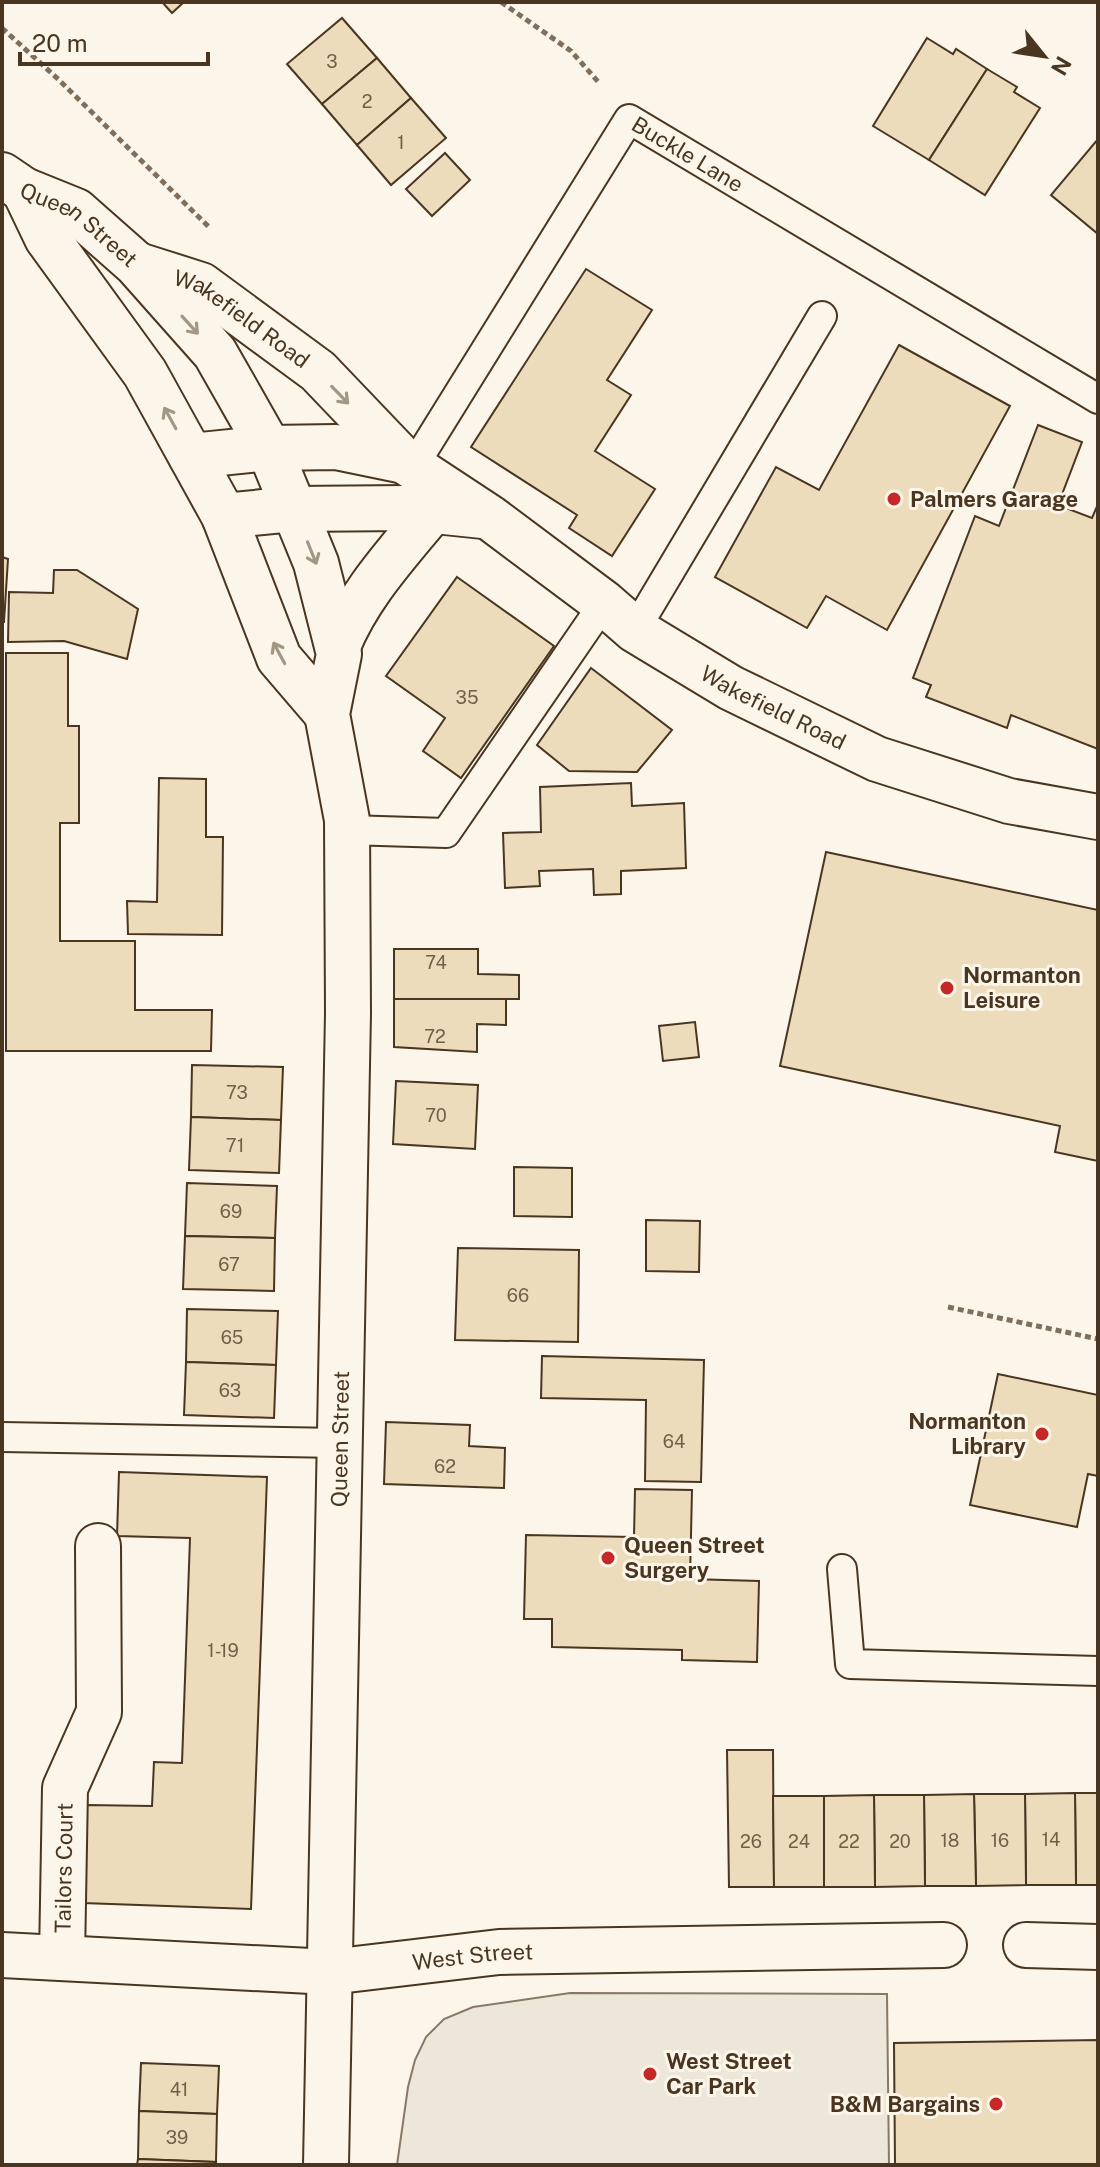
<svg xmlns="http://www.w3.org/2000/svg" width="1100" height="2167" viewBox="0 0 1100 2167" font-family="'Public Sans',sans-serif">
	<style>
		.parking { fill: #ede7d9; stroke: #887966; stroke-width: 2 }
		.building { fill: #ecdcbc; stroke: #4a3520; stroke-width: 2 }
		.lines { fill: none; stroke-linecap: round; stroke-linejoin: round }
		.service-casing { stroke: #4a3520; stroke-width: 32 }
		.minor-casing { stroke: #4a3520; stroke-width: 48 }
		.tertiary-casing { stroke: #4a3520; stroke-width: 48 }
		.path { stroke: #7f6f5c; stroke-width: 5; stroke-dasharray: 6 4; stroke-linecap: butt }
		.service { stroke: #fbf6e9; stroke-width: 28 }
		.minor { stroke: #fbf6e9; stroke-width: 44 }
		.tertiary { stroke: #fbf6e9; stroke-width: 44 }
		.oneway { stroke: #a29684 }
		.poi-dot { fill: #c62828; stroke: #fbf6e9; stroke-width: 3 }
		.labels { text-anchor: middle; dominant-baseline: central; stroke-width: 6; stroke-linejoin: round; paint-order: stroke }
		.number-label { font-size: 18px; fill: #725f47 }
		.street-label { font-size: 22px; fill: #4a3520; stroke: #fbf6e9 }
		.poi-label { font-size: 22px; font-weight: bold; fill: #4a3520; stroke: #fbf6e9; text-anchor: start }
	</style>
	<rect width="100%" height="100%" fill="#fbf6e9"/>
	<path class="parking" d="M570,1993L887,1994L889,2165H397L408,2087L415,2060L426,2037L444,2019L473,2007Z"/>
	<g class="building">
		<path d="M162,2H184L172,13Z"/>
		<path d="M342,18L377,58L322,104L287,64Z"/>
		<path d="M927,38L953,54L956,49L987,69L929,160L873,126Z"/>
		<path d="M377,58L411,98L357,145L322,104Z"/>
		<path d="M987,69L1017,87L1014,92L1040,108L985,195L929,160Z"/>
		<path d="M411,98L446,138L391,185L357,145Z"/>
		<path d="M1098,139V234L1051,195Z"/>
		<path d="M445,153L470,180L432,216L406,189Z"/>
		<path d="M586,269L652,310L607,380L631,395L595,451L655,489L612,556L569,528L577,515L471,447Z"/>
		<path d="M899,345L1010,406L887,630L826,596L807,628L715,577L776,467L819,490Z"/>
		<path d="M1038,425L1082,442L1058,505L1092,518L1098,504V749L1011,715L1007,728L926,697L931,685L913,678L975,516L999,526Z"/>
		<path d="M2,557L8,559L4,622H2Z"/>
		<path d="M54,570H77L138,609L127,659L64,641L8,642L9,592L53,593Z"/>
		<path d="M457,577L554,646L461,778L423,751L445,718L386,676Z"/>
		<path d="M6,653H68V726H79V823H60V941H135V1010H212L211,1051H6Z"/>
		<path d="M591,668L672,730L637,772L569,771L537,745Z"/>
		<path d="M159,778L206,779V837H223L222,935L128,934L127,901L157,902Z"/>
		<path d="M631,783L632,806L684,803L686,868L621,871V894L594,895L593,869L539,871L540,886L505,888L503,833L541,832L540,787Z"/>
		<path d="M826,852L1098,910V1161L1055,1152L1060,1126L780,1066Z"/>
		<path d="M394,949H478V974L519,975V999H394Z"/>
		<path d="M394,999H506V1025L477,1024V1052L394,1047Z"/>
		<path d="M695,1022L699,1057L663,1061L659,1026Z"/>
		<path d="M192,1065L283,1067L281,1120L191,1117Z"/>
		<path d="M396,1081L478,1085L475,1149L393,1144Z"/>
		<path d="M191,1117L281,1120L279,1173L189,1170Z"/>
		<path d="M514,1167L572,1168V1217L514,1216Z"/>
		<path d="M187,1183L277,1186L275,1238L185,1236Z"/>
		<path d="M646,1220L700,1221L699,1272L646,1271Z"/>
		<path d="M185,1236L275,1238L274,1291L183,1289Z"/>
		<path d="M458,1248L579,1250L578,1342L455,1340Z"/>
		<path d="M187,1309L278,1311L276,1365L186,1362Z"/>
		<path d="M542,1356L704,1360L701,1482L645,1481L646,1400L541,1398Z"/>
		<path d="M186,1362L276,1365L274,1418L184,1415Z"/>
		<path d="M998,1374L1098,1395V1476L1088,1474L1077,1527L970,1505Z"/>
		<path d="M386,1422L470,1425L469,1446L505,1448L504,1488L384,1484Z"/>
		<path d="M119,1472L267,1477L251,1909L83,1903L87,1805L152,1806L154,1762L182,1763L190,1538L117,1536Z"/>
		<path d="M635,1489L692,1490L690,1579L759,1581L757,1662L682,1660V1650L552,1647V1619H524L526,1535L634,1537Z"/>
		<path d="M727,1750H773L774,1887H729Z"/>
		<path d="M1075,1793H1098V1885H1076Z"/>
		<path d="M1075,1793L1076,1885H1026L1025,1794Z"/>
		<path d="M974,1794H1025L1026,1885L976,1886Z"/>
		<path d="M974,1794L976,1886H925L924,1795Z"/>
		<path d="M874,1795H924L925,1886L875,1887Z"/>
		<path d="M874,1795L875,1887H824V1796Z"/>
		<path d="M773,1796H824V1887H774Z"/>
		<path d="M1098,2040V2165H895L894,2043Z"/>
		<path d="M141,2063L219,2066L217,2114L139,2111Z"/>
		<path d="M139,2111L217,2114L216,2162L138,2159Z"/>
		<path d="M138,2159L216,2162L215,2165H137Z"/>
	</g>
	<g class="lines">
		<defs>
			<g id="service">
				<path id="s1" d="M413,467L629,119L1098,399"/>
				<path d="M635,630L822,316"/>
				<path d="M347,830L446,833L604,603"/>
				<path d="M2,1437L340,1443"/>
				<path d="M842,1569L850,1664L1098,1671"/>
			</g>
			<g id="minor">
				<path d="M1026,1945L1098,1947"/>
				<path id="s2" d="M2,1955L330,1972L499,1952L944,1945"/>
				<path id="s3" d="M62,1958L65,1788L99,1712L98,1546"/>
			</g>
			<g id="tertiary">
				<path id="s4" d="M2,175L24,190L76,211L136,264L215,353L269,448L316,563L339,654L327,714L347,820L348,1013L326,2165"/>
				<path d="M24,190L47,238L145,373L224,516L279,658L327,714"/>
				<path id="s5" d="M138,265L201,285L318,371L404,461"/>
				<path id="s6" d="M191,456L269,448L336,447L404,461L489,517L604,603L635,630L731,688L877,759L1009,801L1098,817"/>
				<path d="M224,516L293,509L406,508L483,516"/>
				<path d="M338,646C359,594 397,554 432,511"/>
			</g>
		</defs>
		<use href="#service" class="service-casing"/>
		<use href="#minor" class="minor-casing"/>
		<use href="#tertiary" class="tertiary-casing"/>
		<g class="path">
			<path d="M501,2L571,51L600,84"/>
			<path d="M2,28L59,80L209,227"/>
			<path d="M948,1307L1098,1339"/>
		</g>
		<use href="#service" class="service"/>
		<use href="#minor" class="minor"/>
		<use href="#tertiary" class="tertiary"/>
	</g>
	<defs><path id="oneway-shaft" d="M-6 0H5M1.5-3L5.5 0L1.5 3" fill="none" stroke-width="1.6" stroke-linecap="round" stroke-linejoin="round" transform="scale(2)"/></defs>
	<g class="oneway">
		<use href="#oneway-shaft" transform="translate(190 325) rotate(48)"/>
		<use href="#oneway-shaft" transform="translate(340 395) rotate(46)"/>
		<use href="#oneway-shaft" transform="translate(170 418) rotate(-119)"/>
		<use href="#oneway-shaft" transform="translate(312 553) rotate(68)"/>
		<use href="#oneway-shaft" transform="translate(279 653) rotate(-118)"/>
	</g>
	<g class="poi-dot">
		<circle cx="894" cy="499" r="8"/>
		<circle cx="947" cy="988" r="8"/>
		<circle cx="1042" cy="1434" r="8"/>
		<circle cx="608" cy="1558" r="8"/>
		<circle cx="650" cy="2074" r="8"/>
		<circle cx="996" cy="2104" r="8"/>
	</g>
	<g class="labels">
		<g class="number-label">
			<text x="332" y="61">3</text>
			<text x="367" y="101">2</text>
			<text x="401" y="142">1</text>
			<text x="467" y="697">35</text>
			<text x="436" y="962">74</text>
			<text x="435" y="1036">72</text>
			<text x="237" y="1092">73</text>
			<text x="436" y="1115">70</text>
			<text x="235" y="1145">71</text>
			<text x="231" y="1211">69</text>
			<text x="229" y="1264">67</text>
			<text x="518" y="1295">66</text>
			<text x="232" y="1337">65</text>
			<text x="230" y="1390">63</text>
			<text x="674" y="1441">64</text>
			<text x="445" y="1466">62</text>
			<text x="223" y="1650">1-19</text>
			<text x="1051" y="1839">14</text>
			<text x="950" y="1840">18</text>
			<text x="1000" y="1840">16</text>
			<text x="751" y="1841">26</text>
			<text x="799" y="1841">24</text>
			<text x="849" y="1841">22</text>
			<text x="900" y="1841">20</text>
			<text x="179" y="2089">41</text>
			<text x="177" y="2137">39</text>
		</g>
		<g class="street-label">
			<text stroke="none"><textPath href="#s1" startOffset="478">Buckle Lane</textPath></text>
			<text stroke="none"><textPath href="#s4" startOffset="92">Queen Street</textPath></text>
			<text stroke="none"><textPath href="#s5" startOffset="118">Wakefield Road</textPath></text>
			<text stroke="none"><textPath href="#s6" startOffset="660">Wakefield Road</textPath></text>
			<text transform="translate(340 1439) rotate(-89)">Queen Street</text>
			<text stroke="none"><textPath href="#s3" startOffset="90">Tailors Court</textPath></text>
			<text stroke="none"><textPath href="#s2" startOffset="472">West Street</textPath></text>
		</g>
		<g class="poi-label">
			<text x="910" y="499">Palmers Garage</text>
			<text x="963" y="975">Normanton<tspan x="963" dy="25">Leisure</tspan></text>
			<text x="1026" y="1421" text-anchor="end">Normanton<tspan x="1026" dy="25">Library</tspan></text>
			<text x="624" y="1545">Queen Street<tspan x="624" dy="25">Surgery</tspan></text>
			<text x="666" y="2061">West Street<tspan x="666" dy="25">Car Park</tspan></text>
			<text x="980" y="2104" text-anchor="end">B&amp;M Bargains</text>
		</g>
	</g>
	<rect width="1100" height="2167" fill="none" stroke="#4a3520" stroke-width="8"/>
	<g transform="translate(1044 56) rotate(120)" stroke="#fbf6e9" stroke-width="6" paint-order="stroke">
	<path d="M0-6L14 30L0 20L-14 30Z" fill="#4a3520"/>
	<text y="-12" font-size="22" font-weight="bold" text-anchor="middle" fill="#4a3520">N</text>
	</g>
	<path d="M20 52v12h188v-12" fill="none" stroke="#4a3520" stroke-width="4"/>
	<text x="32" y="52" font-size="24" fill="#4a3520" stroke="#fbf6e9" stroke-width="6" paint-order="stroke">20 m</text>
</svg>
